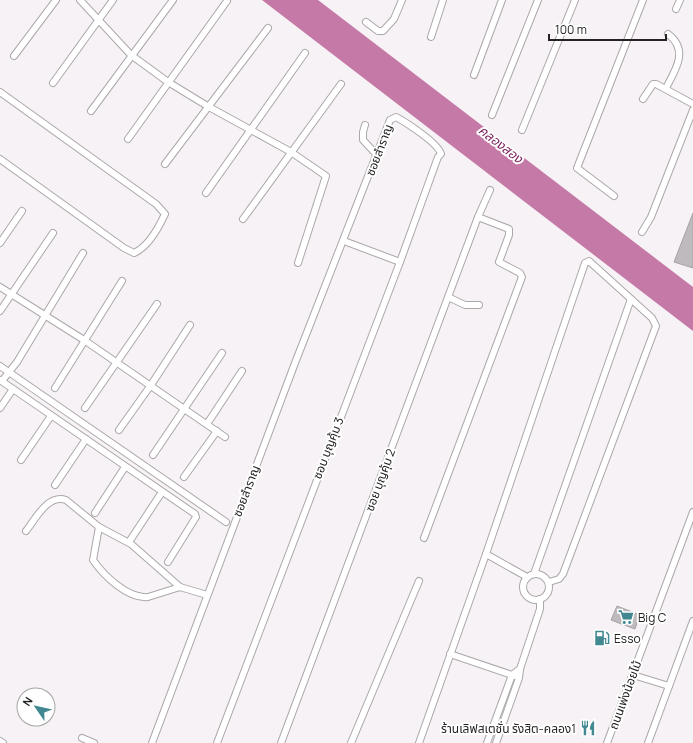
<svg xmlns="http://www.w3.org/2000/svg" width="693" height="743" viewBox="0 0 693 743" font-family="Manrope,'Noto Sans Thai',sans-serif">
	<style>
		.water { fill: #c579a6 }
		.building { fill: #bfbabd; stroke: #a7a2a4 }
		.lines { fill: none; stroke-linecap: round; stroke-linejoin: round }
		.minor-casing { stroke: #aca7aa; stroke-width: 8 }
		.minor { stroke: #fff; stroke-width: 6 }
		.labels { text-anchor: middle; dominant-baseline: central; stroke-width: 4; stroke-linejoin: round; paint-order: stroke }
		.street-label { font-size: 12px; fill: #242223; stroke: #fff }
		.poi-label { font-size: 12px; fill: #242223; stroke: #fff; text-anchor: start }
		.water-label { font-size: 13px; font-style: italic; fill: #771c59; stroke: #fff }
	</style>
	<rect width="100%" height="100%" fill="#f7f2f5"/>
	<path class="water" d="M262,0H318L693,287V331Z"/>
	<g class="building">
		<path d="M693,213V268L674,262Z"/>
		<path d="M617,606L640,615L635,629L611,620Z"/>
	</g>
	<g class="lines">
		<defs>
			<g id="minor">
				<path d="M80,0L131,55L168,82L209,107L291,152L326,176L298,263"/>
				<path d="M676,9L680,0"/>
				<path d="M366,22L378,31H383L394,19L402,0"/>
				<path d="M431,37L443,0"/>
				<path d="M14,56L56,0"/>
				<path d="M474,75L502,0"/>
				<path d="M53,83L113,0"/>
				<path d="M666,88C676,69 689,50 668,34"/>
				<path d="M0,92L156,204L165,214C159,227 148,247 134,253L124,248L0,159"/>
				<path d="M643,99L653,84H656L693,104"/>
				<path d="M91,111L173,0"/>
				<path d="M492,115L538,0"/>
				<path d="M365,125L363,132V140L377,155"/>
				<path d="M522,130L575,0"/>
				<path d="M128,139L227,1"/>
				<path d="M165,164L268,28"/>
				<path d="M206,193L305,53"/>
				<path d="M614,196L577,168L643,0"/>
				<path d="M243,219L341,84"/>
				<path d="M642,232L651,217L693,110"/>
				<path d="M344,241L400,262"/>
				<path d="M0,243L22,211"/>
				<path d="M0,287L84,340L225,437"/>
				<path d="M448,297L465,305H479"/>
				<path d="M0,311L53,233"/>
				<path d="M0,366L226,522"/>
				<path d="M0,380L195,514L196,517L168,562"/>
				<path d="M2,381L17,362L83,253"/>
				<path d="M55,388L122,281"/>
				<path d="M0,408L13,389"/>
				<path d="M85,408L157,304"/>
				<path d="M207,424L242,371"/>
				<path d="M119,430L151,385L190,325"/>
				<path d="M153,455L222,353"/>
				<path d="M21,460L51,416"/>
				<path d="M184,477L217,431"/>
				<path d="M55,485L86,439"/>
				<path d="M95,513L125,467"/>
				<path d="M99,527L131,544L180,587"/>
				<path d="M26,531C36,518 48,494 66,500L99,527L93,560C104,576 128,599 148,597L180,587L207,595"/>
				<path d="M424,538L522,277L520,273L499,262L509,235V229L478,217"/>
				<path d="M131,539L162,492"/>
				<path d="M486,554L527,577"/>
				<circle cx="536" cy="587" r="13"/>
				<path d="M534,574L631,299"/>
				<path d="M450,654L515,676"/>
				<path d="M633,675L669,686"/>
				<path d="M82,738L94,743"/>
				<path d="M0,741L3,743"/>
				<path d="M152,743L295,363L390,120L396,117C407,123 438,143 441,154L438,157L400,262L217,743"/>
				<path d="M281,743L478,217L490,190"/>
				<path d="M351,743L419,581"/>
				<path d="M419,743L486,554L585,263L589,261L652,318L656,326L563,574L559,579L549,582"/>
				<path d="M487,743L512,675L520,669"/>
				<path d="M496,743L519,678L520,669L540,609V599"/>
				<path d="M607,743L693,512"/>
				<path d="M648,743L693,621"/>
			</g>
		</defs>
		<use href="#minor" class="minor-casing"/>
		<use href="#minor" class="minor"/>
	</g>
	<defs>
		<symbol id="supermarket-bare" viewBox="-9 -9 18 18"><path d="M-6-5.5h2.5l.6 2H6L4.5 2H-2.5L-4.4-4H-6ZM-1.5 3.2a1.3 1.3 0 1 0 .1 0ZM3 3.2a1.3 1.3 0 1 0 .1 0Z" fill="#418891" stroke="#fff" stroke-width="2.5" paint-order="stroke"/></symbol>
		<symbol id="fuel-bare" viewBox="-9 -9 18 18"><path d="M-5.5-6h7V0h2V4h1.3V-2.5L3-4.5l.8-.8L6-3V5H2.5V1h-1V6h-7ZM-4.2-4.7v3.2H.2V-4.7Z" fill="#418891" stroke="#fff" stroke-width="2.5" paint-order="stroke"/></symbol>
		<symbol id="restaurant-bare" viewBox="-9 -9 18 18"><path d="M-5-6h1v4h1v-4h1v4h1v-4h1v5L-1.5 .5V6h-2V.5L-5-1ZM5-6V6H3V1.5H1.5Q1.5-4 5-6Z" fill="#418891" stroke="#fff" stroke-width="2.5" paint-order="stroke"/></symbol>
	</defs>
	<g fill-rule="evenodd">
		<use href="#supermarket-bare" x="615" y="606" width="22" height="22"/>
		<use href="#fuel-bare" x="591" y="627" width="22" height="22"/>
		<use href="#restaurant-bare" x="577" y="717" width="22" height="22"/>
	</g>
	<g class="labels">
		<g class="street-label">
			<text transform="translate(379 150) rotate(-69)">ซอยสำราญ</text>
			<text transform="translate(328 448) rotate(-69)">ซอบ บุญคุ้ม 3</text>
			<text transform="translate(380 480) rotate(-70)">ซอย บุญคุ้ม 2</text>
			<text transform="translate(246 491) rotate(-69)">ซอยสำราญ</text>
			<text transform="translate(625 695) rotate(-70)">ถนนเพ่งน้อยไม้</text>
		</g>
		<g class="poi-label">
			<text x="638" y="617">Big C</text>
			<text x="614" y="638">Esso</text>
			<text x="576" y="728" text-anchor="end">ร้านเลิฟสเตชั่น รังสิต-คลอง1</text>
		</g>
		<g class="water-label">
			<text transform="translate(501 144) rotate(38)">คลองสอง</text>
		</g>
	</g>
	<g transform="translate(36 707) rotate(304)"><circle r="19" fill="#ffffff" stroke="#a7a7a7"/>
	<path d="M0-3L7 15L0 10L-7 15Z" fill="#418891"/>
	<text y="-6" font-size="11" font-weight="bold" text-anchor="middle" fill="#242223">N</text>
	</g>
	<path d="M549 34v6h117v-6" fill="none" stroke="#242223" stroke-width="2"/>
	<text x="555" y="34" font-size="12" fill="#242223" stroke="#ffffff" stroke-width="3" paint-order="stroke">100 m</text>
</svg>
